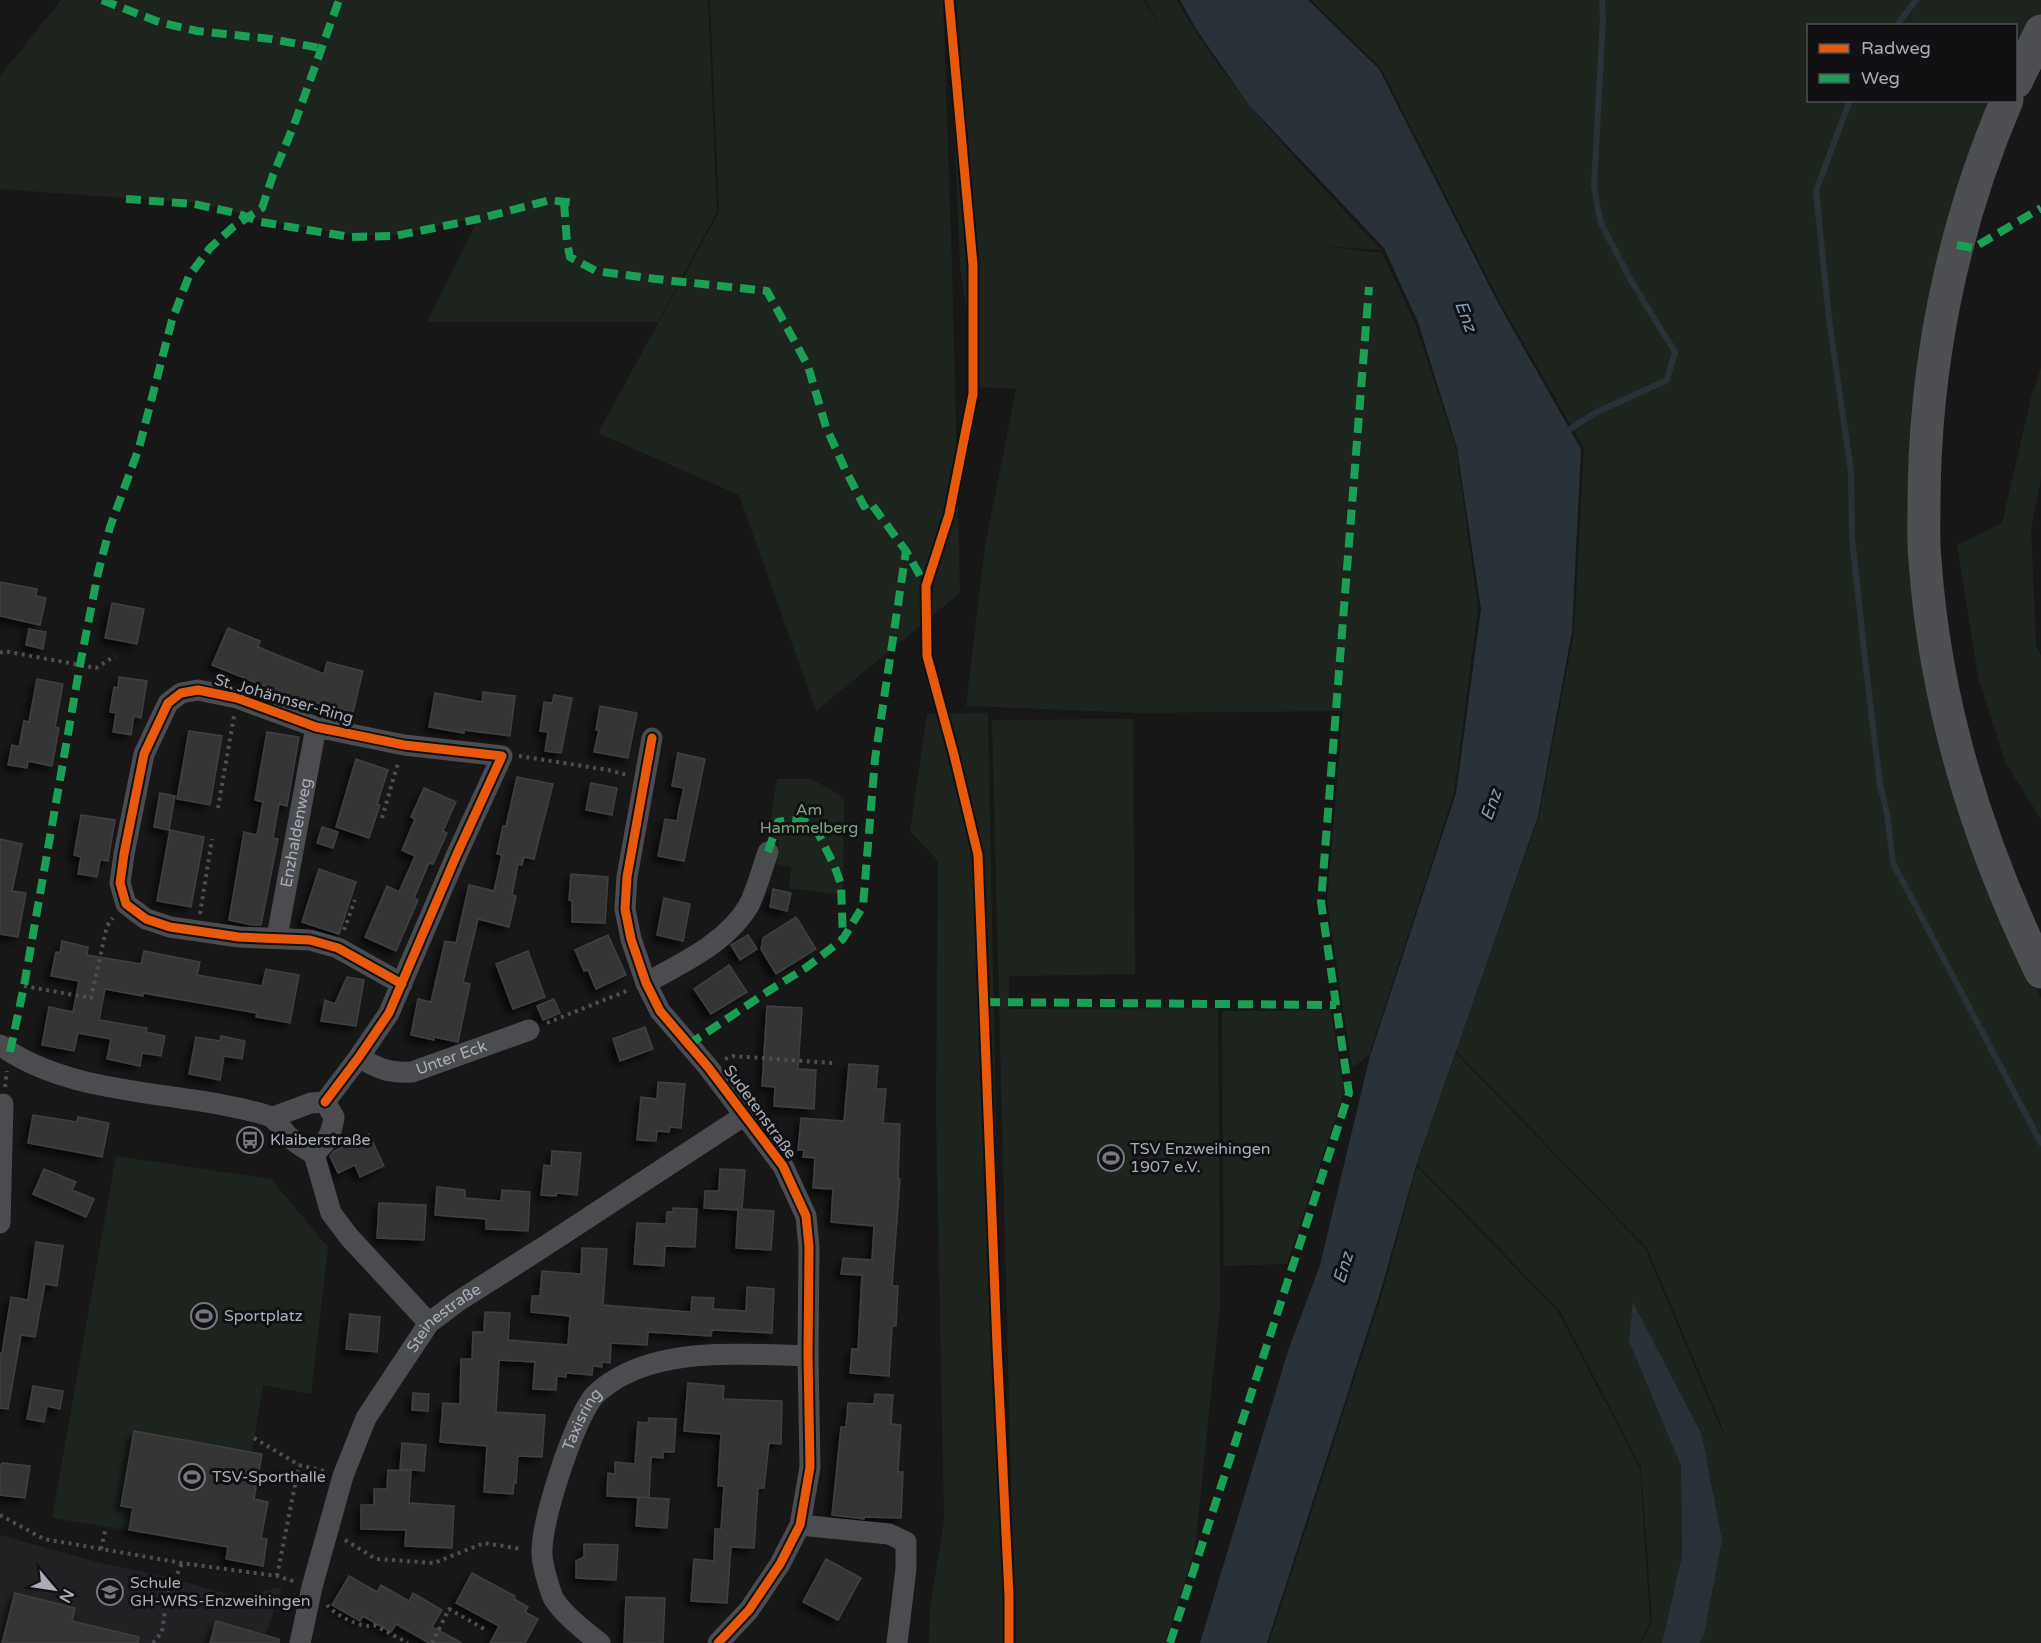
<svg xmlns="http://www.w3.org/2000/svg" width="2041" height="1643" viewBox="0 0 2041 1643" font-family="'Varela Round',sans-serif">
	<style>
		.built { fill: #212123 }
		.green { fill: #1d241e }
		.water { fill: #2a3239 }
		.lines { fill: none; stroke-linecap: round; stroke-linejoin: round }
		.stream { stroke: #2a3239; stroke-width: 6 }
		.building { fill: #353536; stroke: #3f4043; stroke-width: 1.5; filter: url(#shadow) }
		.path { stroke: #4d4e52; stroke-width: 4; stroke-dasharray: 3 4.5; stroke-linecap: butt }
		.street { stroke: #4b4c50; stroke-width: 21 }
		.primary { stroke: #4d4f52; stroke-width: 33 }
		.quiet { stroke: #1a9f57; stroke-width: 8; stroke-dasharray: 15 8; stroke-linecap: butt }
		.cycleway-casing { stroke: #111113; stroke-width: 13 }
		.cycleway { stroke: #e8590c; stroke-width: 9 }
		.labels { text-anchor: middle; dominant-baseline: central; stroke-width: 6; stroke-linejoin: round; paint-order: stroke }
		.street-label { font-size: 16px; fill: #a8adb8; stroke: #111113 }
		.park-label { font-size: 16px; fill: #7fa381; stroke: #111113 }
		.poi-label { font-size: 16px; fill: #a8adb8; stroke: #111113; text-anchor: start }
		.water-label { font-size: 18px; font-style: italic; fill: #7f9bb3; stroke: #111113 }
	</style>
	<defs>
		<filter id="shadow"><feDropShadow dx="-5" dy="5" stdDeviation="3" flood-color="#0009"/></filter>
	</defs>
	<rect width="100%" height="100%" fill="#171717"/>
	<path class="built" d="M0,1535L101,1563L168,1577L237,1597L282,1587L263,1643H0Z"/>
	<g class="green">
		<path d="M61,0H708L717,212L658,322H427L479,217L396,235H351L262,221L236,212L194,203L0,189V76Z"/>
		<path d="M710,0H943L952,265L960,593L816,711L739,495L598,433L719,212Z"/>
		<path d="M949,0H1144L1163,34L1146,0H1177C1230,95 1308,171 1381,250L1322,246L1382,253L1415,323L1456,448L1478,608L1454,793L1369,1055L1352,1068L1327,901L1343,711L1139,713L966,706L985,546L1016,389L978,387L960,268Z"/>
		<path d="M1311,0H2041V18L2016,67V26H1808V100L2000,101L1982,147L1918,559L1997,898L2041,998V1643H1700L1704,1635L1722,1540L1702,1435L1634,1303L1629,1341L1681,1466L1682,1556L1662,1643H1641L1652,1622L1641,1467L1560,1311L1417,1164L1456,1053L1645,1248L1725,1438L1721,1424L1647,1248L1456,1051L1539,816L1574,632L1584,448L1500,302L1381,68Z"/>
		<path d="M2041,367V478L2031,528L2036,644L2041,656V819L2006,764L1978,677L1957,545L2002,523L2031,398Z"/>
		<path d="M988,713L1006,1643H929L930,1609L944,1520L936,1115L938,861L910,831L927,714Z"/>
		<path d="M1133,719L1135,974L1009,976V1009L1218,1008L1220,1307L1195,1549L1165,1643H1015L992,720Z"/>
		<path d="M777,779H812L844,798L843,895L789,888L791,867L777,864L779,840L768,834Z"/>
		<path d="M1331,1010L1344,1092L1287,1264L1224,1266L1222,1011Z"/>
		<path d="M116,1156L271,1179L328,1247L311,1394L263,1385L252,1452L262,1454L254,1499L268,1502L261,1538L268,1539L263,1566L226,1559L227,1547L52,1518Z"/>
		<path d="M1417,1166L1558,1312L1640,1468L1650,1622L1640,1643H1269L1382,1294Z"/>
	</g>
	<g class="water">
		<path d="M1180,0H1308L1379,69L1498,303L1581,449L1572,631L1538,816L1417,1163L1380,1293L1267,1643H1200L1288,1351L1320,1265L1370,1056L1456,793L1481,609L1457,448L1418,322L1384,248L1249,105L1196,29Z"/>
		<path d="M1633,1302L1702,1435L1722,1540L1704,1635L1700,1643H1662L1682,1556L1681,1466L1629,1341Z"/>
	</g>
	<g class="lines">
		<g class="stream">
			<path d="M1896,26L1916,0"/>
			<path d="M1850,100L1816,191L1829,319L1851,472L1852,538L1865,660L1880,785L1887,813L1893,863L2041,1143"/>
			<path d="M1570,429L1595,413L1667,380L1675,352L1630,279L1600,221L1594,186L1603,18L1602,0"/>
		</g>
	</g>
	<g class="building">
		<path d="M0,582L37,589L36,596L46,598L40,625L0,616Z"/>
		<path d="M112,603L144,609L137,644L105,638Z"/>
		<path d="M228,628L260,641L258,647L324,674L327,662L363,671L353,712L305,700L304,702L212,665Z"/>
		<path d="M29,629L46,632L43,649L26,645Z"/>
		<path d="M119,677L147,681L141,718L134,716L131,735L113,732L116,713L110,712L114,687L118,688Z"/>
		<path d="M37,679L63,684L55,727L59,728L52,766L28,761L27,768L8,765L12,745L19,747L24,721L29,722Z"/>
		<path d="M483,692L515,696L510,736L464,730V733L429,727L435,693L482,702Z"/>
		<path d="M554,695L572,698L561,753L545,751L548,732L540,731L544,702L552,703Z"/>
		<path d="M600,706L637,713L628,758L594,752L599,730H596Z"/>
		<path d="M189,731L222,736L210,805L177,799Z"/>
		<path d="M267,732L299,737L287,806L279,804L273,838L278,839L261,925H252L229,920L244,832L257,835L263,802L255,800Z"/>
		<path d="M678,753L705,759L684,861L658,856L665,819L677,821L680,805L684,788L672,786Z"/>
		<path d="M356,759L388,770L377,804L380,805L369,838L336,827Z"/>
		<path d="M517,777L553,784L534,859L524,857L522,865L518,864L512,895L516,896L509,927L478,919L463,982L470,984L458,1042L434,1037V1040L411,1035L418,999L431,1002L445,941L456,943L469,885L494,891L502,855L497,854L503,826H506Z"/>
		<path d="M591,783L617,788L612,815L586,810Z"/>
		<path d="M424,788L456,802L443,831L447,833L433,864L429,863L414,898L418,900L396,951L365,937L387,886L399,892L415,856L402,850L415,819L411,817Z"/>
		<path d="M160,793L175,796L169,830L154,827Z"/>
		<path d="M81,815L115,820L108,861L100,860L97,877L78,874L81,857L74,855Z"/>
		<path d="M322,827L338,832L333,848L317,843Z"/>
		<path d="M170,830L204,837L191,907L157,901Z"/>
		<path d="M0,839L22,844L12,891L26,893L18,937L0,934Z"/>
		<path d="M319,869L356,882L339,934L302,922Z"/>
		<path d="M571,874L608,877L605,923L572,922V901L569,900Z"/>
		<path d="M773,889L791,893L787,911L770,907Z"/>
		<path d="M664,898L690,904L683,941L657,935Z"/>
		<path d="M796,917L816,949L776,974L761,949L763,938Z"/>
		<path d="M608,935L626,975L596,989L588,970L584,971L575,950Z"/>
		<path d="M748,935L757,949L740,960L731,945Z"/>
		<path d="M62,941L88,947L87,955L141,964L144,951L200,962L197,975L262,986L266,969L299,975L290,1023L256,1017L257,1013L143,993V996L105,989L99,1020L147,1028L146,1032L165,1036L161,1056L142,1053L140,1066L107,1059L111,1039L78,1033L74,1051L42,1045L49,1007L73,1012L79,981L51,976L56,952L60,953Z"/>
		<path d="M528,951L545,997L513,1009L496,964Z"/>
		<path d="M729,965L747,992L711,1014L694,989Z"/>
		<path d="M347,977L364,980L356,1026L321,1021L325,1000L335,1004Z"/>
		<path d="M554,999L560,1013L543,1020L537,1006Z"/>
		<path d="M767,1006L802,1008L798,1069L816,1070L814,1109L774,1106L775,1087L762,1086Z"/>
		<path d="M645,1027L653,1049L620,1061L613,1039Z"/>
		<path d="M221,1036L245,1041L242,1059L224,1056L220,1080L189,1074L196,1037L220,1041Z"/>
		<path d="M849,1064L878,1066L876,1089H886L883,1123L900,1124L898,1179H900L892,1286H898L896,1326H892L889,1376L850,1373L852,1349H858L862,1275L841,1274L843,1258L872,1260L874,1226L831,1222L833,1189L813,1188L815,1158L803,1157L804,1150H798L801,1118L844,1121Z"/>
		<path d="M658,1082L685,1084L681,1128L670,1127L669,1132L657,1131L656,1141L637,1140L641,1097L657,1099Z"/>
		<path d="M33,1115L77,1122L78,1117L109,1123L102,1157L28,1143Z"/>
		<path d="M369,1134L384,1166L360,1177L355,1165L338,1173L330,1156L334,1151Z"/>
		<path d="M552,1151L581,1153L577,1195L557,1193L556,1196L541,1195L544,1165L551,1166Z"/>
		<path d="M44,1169L76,1182L72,1190L94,1199L86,1217L33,1194Z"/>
		<path d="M720,1169L745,1170L742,1209L774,1211L771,1250L736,1248L738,1210L704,1208L705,1191H719Z"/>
		<path d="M437,1187L465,1190V1198L501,1201L502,1190L530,1192L528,1231L486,1229V1219L435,1215Z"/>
		<path d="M379,1203L426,1205L424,1240L377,1238Z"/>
		<path d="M673,1208L697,1209L695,1247L665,1246L664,1266L634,1264L637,1223L666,1224L667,1212H673Z"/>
		<path d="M36,1242L63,1246L57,1286L45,1284L35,1337L21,1335L8,1409L0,1408V1353H2L11,1297L28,1300Z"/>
		<path d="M582,1248L607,1249L603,1305L691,1312L692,1297L714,1298L713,1309L746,1311L747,1287L774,1289L772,1333L712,1330L711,1336L648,1332L647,1345L611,1343L610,1363L602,1362V1367L593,1366L592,1375L566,1373V1377L557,1376L556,1390L533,1389L535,1362L499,1360L496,1412L545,1415L542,1457L518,1456L516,1483L514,1482L513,1494L484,1492L487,1446L440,1442L443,1403L460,1404L461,1359H472L473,1332H484L485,1312L510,1313L508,1340L568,1345L570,1316L531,1312L532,1296H540L542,1271L581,1274Z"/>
		<path d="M350,1314L380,1317L377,1352L346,1349Z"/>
		<path d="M688,1383L724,1386L723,1399L782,1401L781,1444L769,1443L764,1488H758L754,1548L731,1547L727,1603L691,1601L694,1559L714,1561L715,1529H721L724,1486H718L721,1434L684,1431Z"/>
		<path d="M33,1386L63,1391L60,1409L47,1406L44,1422L27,1419Z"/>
		<path d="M413,1393L429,1394L428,1411L412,1410Z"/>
		<path d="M875,1394L893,1395L891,1424L901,1425L898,1472H903L901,1518L864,1517V1519L832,1515L841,1427H846L848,1403L874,1404Z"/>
		<path d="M649,1418L676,1419L674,1452H663V1458L651,1457L649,1498L607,1496L608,1473L615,1474V1462L635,1464L638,1422L648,1423Z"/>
		<path d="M134,1431L262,1454L254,1499L268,1502L261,1538L267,1539L263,1566L226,1559L228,1547L129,1530L133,1508L121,1506Z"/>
		<path d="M402,1443L426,1445L424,1471L400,1469Z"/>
		<path d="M2,1463L30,1466L25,1498L0,1495V1468Z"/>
		<path d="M388,1470L411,1471L409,1503L454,1506L452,1548L405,1546L406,1530L361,1529V1505H374V1489H387Z"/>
		<path d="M638,1497L669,1499L667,1528L636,1526Z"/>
		<path d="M584,1544L618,1545L616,1580L576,1578V1561L584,1557Z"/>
		<path d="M826,1559L861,1578L838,1620L803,1602Z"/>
		<path d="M472,1573L515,1596L514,1599L528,1607L525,1612L538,1619L525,1643H490L499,1626L456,1603Z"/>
		<path d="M349,1576L377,1592L381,1585L409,1601L413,1593L442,1610L432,1627L462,1643H429L396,1624L391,1632L363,1616L360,1621L332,1605Z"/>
		<path d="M15,1593L75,1608L72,1621L139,1637L138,1643H2Z"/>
		<path d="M626,1597L665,1598L663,1643H624Z"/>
		<path d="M216,1621L279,1639V1643H210Z"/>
	</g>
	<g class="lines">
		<g class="path">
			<path d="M0,653L4,651L96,668L115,656"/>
			<path d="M519,756L608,770L627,775"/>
			<path d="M218,808L234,716"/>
			<path d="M382,818L398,763"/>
			<path d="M200,914L212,839"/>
			<path d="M344,930L355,900"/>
			<path d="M24,986L91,998L107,926L113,918"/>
			<path d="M547,1023L629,990"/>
			<path d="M725,1059L733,1056L832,1063"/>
			<path d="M5,1087L7,1071"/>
			<path d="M254,1438L299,1465L324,1471"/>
			<path d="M0,1515L44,1539L182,1563L277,1576L296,1582"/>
			<path d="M345,1540L376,1559L434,1563L484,1543L522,1549"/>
			<path d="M101,1549L106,1527"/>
			<path d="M277,1576L299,1465"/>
			<path d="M327,1605C334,1614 363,1630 374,1625L408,1643"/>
			<path d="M153,1643L162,1632L167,1597L182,1563"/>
			<path d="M432,1643L449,1609L486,1630"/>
		</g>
		<g class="street">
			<path d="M652,738L627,877L625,909L631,939L646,983L660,1011L708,1067L783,1166L806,1216L809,1247L808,1356L810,1467L800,1525L780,1564L749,1610L718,1643"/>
			<path id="s1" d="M277,937L316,727"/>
			<path d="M646,983C682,963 727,943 749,905C757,889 762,869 768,852"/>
			<path d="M0,1045C71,1098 187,1090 269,1116C277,1119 282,1130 288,1136C296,1143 305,1149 314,1154L331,1213L350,1238L429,1323"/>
			<path id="s2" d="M359,1057C378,1069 389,1073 412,1072L529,1030"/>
			<path d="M325,1102L359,1057L389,1013L457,854L502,756L404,745L316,727L237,698L198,690L181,693L168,703L144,754L124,854L120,883L126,904L146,919L170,927L239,937L310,940L338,948L402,984"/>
			<path d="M273,1117L311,1103L325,1102"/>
			<path d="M314,1154C326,1143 332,1134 334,1117L325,1102"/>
			<path d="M0,1223L3,1104"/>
			<path d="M800,1525L889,1534L906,1542V1569L897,1643"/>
			<path id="s3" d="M300,1643L312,1587L343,1476L366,1418L429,1323L457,1302L545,1246L745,1115"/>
			<path id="s4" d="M600,1643C587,1633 557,1609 552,1595C548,1584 541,1561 542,1550C543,1516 572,1428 591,1400C596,1392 608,1384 616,1379C670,1347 747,1354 808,1356"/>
		</g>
		<g class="primary">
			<path d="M2016,82L2041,31"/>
			<path d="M2007,100C1952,228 1924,367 1924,506C1924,524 1923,542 1925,560C1935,704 1978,843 2041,972"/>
		</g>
		<g class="quiet">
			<path d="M102,0L159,22L197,31L271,39L320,48"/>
			<path d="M126,199L194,204L236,213L261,222L350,237L395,236L478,219L550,200L573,203"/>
			<path d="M564,202L567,243L570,257L596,271L656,279L767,291L808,366L826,427L845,469L864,506L870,502L906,551L926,586"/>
			<path d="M1957,245L1973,248L2041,208"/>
			<path d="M768,852L778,822L791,820L806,822L817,831L834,865L841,884L843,939"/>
			<path d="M985,1002L1336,1005"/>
			<path d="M688,1045L767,992L807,967L843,939L863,906L875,759L906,551"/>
			<path d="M10,1052L24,986L80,665L98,573L110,527L139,448L172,320L189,276L210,248L233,227L262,208L273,175L294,125L339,0"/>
			<path d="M1170,1643L1349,1093L1321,902L1369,287"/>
		</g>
		<defs>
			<g id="cycleway">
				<path d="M949,0L973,265V394L949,515L926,586L927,656L954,755L978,855L997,1346L1009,1596V1643"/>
				<path d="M652,738L627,877L625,909L631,939L646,983L660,1011L708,1067L783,1166L806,1216L809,1247L808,1356L810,1467L800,1525L780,1564L749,1610L718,1643"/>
				<path d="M325,1102L359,1057L389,1013L457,854L502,756L404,745L316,727L237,698L198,690L181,693L168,703L144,754L124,854L120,883L126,904L146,919L170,927L239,937L310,940L338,948L402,984"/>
			</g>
		</defs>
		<use href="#cycleway" class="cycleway-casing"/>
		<use href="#cycleway" class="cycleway"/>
	</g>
	<defs>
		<symbol id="bus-ring" viewBox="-11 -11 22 22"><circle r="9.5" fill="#111113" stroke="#757880" stroke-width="1.5"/><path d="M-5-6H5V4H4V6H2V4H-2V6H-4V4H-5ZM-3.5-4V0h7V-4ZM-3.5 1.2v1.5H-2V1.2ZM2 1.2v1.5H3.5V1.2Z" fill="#757880"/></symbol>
		<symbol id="stadium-ring" viewBox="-11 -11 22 22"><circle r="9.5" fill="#111113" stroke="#757880" stroke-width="1.5"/><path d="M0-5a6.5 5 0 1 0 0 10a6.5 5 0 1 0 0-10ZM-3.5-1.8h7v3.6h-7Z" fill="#757880"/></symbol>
		<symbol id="school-ring" viewBox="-11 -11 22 22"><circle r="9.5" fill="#111113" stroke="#757880" stroke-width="1.5"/><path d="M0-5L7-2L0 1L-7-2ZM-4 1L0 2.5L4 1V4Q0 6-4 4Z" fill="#757880"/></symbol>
	</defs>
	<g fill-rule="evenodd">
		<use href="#bus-ring" x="235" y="1125" width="30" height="30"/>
		<use href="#stadium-ring" x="1096" y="1143" width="30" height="30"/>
		<use href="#stadium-ring" x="189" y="1301" width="30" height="30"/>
		<use href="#stadium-ring" x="177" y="1462" width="30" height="30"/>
		<use href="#school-ring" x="95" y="1577" width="30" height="30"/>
	</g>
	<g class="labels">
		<g class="street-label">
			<text transform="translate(284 699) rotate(16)">St. Johännser-Ring</text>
			<text stroke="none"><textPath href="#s1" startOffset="106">Enzhaldenweg</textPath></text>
			<text stroke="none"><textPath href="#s2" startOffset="98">Unter Eck</textPath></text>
			<text transform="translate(760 1112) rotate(54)">Sudetenstraße</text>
			<text stroke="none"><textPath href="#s3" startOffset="363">Steinestraße</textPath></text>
			<text stroke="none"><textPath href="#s4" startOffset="252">Taxisring</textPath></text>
		</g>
		<g class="park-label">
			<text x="809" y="810">Am<tspan x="809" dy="18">Hammelberg</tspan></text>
		</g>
		<g class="poi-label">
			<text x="270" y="1140">Klaiberstraße</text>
			<text x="1130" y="1149">TSV Enzweihingen<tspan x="1130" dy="18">1907 e.V.</tspan></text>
			<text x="224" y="1316">Sportplatz</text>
			<text x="212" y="1477">TSV-Sporthalle</text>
			<text x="130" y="1583">Schule<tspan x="130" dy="18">GH-WRS-Enzweihingen</tspan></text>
		</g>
		<g class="water-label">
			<text transform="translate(1466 316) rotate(69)">Enz</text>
			<text transform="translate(1491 805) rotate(-71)">Enz</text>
			<text transform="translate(1343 1268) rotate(-73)">Enz</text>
		</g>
	</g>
	<rect x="1807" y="24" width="210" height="78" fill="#111113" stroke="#4d4f55" stroke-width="1.5"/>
	<rect x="1819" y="44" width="30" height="9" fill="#e8590c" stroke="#4d4f55" stroke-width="1.5"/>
	<text x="1861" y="54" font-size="18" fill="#a8adb8">Radweg</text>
	<rect x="1819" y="74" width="30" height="9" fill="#1a9f57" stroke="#4d4f55" stroke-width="1.5"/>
	<text x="1861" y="84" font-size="18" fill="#a8adb8">Weg</text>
	<g transform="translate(54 1589) rotate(119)" stroke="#111113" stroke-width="4.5" paint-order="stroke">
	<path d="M0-4.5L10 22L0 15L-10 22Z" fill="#a8adb8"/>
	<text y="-9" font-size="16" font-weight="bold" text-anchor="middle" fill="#a8adb8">N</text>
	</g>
</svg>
